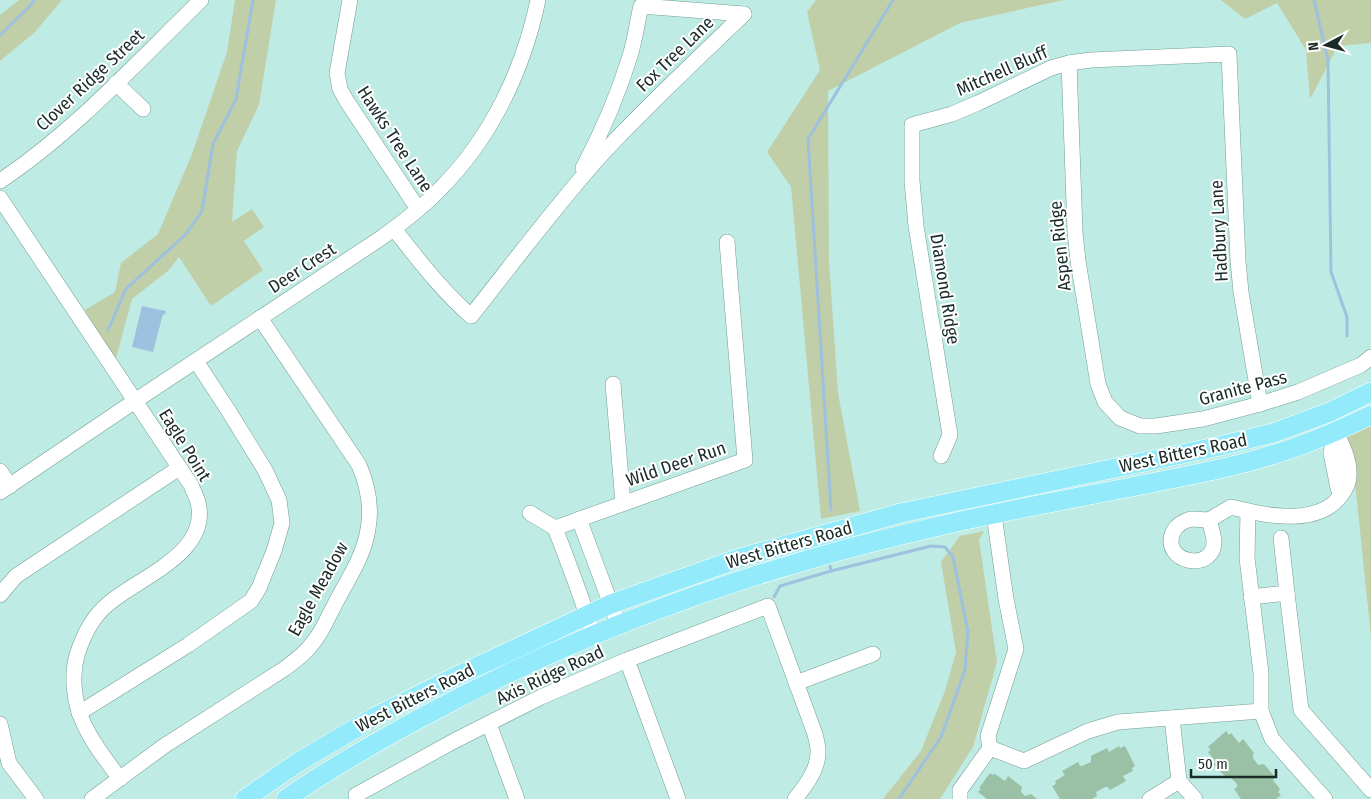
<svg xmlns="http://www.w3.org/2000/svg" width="1371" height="799" viewBox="0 0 1371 799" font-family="'Fira Sans Condensed',sans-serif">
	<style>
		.green { fill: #c1cfa8 }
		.water { fill: #9dc1de }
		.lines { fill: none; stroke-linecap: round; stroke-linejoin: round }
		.stream { stroke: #9dc1de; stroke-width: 3 }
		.building { fill: #9ac0a5 }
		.minor-casing { stroke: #729d96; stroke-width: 16 }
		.major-casing { stroke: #fff; stroke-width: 20 }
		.minor { stroke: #fff; stroke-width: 15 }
		.major { stroke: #92eafa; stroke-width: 19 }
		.labels { text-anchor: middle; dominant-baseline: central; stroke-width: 4; stroke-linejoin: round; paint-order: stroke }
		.street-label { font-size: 18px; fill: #192a27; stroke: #fff }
	</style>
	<rect width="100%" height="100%" fill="#beece4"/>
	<g class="green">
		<path d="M19,0H62L34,33L0,61V15Z"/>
		<path d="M235,0H276L259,105L237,151L232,222L252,209L264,227L244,241L263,270L211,306L179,257L168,271L132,299L115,362L85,310L115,292L121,263L158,234L192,154L227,52Z"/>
		<path d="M816,0H1064L960,23L828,91L829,260L838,393L860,511L821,519L791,187L767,152L820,70L807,12Z"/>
		<path d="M1221,0H1371V43L1338,46L1310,99L1306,50L1277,3L1245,19Z"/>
		<path d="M1371,426V637L1356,492L1347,437Z"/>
		<path d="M984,531L979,540L997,662L973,747L940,799H883L921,751L945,691L956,652L941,562L960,536Z"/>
	</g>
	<path class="water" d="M142,306L166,311L165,315L163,314L153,352L132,347Z"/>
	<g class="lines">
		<g class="stream">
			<path d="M1314,0L1328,60L1331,272L1347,317V336"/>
			<path d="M0,35L30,6L34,0"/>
			<path d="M108,330L126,289L186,234L202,211L213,144L236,99L253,0"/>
			<path d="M831,510L808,139L893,0"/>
			<path d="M830,566L831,571L931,546L945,547L953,557L968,632L965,670L941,737L899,799"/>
			<path d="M774,597L780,586L831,571"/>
		</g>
	</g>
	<g class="building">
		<path d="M1226,731L1229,735L1231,733L1239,743L1243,739L1254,753L1253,754V758L1258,765L1264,764L1275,777L1273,780L1280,789L1278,792L1281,795L1276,799H1241L1234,789L1237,787V784L1230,777H1226L1212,764L1216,762L1208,752L1211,750L1208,747Z"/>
		<path d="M1119,746L1120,748L1125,746L1135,766L1132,768L1133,771L1123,776L1126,781L1110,790L1108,787H1105L1096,792L1097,796L1092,799H1060L1052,786L1056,784L1055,781L1065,775L1062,771L1078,762L1080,766H1082L1091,762V756L1107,748L1109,752Z"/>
		<path d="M990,773L993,775L995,774L1005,781L1008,776L1022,787L1021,792L1025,796L1031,794L1037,799H987L978,792L981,789L979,788Z"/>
	</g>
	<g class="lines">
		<defs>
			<g id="minor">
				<path d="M350,0L337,73L340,89L346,100L418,209"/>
				<path d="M1069,63L1075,232L1078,261L1098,384L1105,402L1120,418L1140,426H1156L1203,419L1260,404L1298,392L1361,365L1371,357"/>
				<path d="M116,83L143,109"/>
				<path d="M583,168C602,132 618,95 630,56C635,40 637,23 641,6L744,14"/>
				<path d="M0,181C74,132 137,62 201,0"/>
				<path d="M0,198L191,485C193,490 195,494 197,499C214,552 139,577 108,604C92,617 83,636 77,655C71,676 74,702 83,722C92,743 107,761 120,779"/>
				<path d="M394,229C418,259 441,290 471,316C514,262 556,205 603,153C648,105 697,59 744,14"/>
				<path d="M613,384L623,503"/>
				<path d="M941,456L950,435L916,226L912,181V125L952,114L978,103L1051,68L1069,63L1091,60L1229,54L1238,261L1241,292L1260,404"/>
				<path d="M0,471L10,486"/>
				<path d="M0,492L135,401L381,238C402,223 422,208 440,189C491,138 523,71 538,0"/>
				<path d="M530,513L555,528L745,460L727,242"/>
				<path d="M994,515L1006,599L1016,649L988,736L990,748L1024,761L1088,731L1118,722L1261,711V673L1247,558L1248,511"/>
				<path d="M579,519L619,626"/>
				<path d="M1191,519L1209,520C1211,527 1213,533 1214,540C1215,574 1160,563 1173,532C1177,524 1183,521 1191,519Z"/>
				<path d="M1209,520L1231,507C1248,511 1266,516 1284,516C1297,517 1313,515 1325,509C1336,504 1349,488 1349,476C1350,461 1343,446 1336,432L1331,453L1338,488L1341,495"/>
				<path d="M555,528C569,564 582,599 594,636"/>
				<path d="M1287,593L1301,710L1371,790"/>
				<path d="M0,595L16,576L179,468"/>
				<path d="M1251,597L1287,593L1281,538"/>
				<path d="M627,660L678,799"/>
				<path d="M796,683L873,654"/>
				<path d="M1261,711L1272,739L1325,799"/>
				<path d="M79,713L188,645L251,601L259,588L274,551L282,523L279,500L265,470L228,410L196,361"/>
				<path d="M1172,718L1179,781L1195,799"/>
				<path d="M0,724L9,763L36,799"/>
				<path d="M489,724L517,799"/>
				<path d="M92,799L164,746L284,669C296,660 307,652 315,640C323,630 328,617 334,606C346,582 364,557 368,529C372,507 368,486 359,465L260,318"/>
				<path d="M357,799L356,795L454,741L541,697L627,660L768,606L815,734C816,739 818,745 818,750C819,769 806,785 795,799"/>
				<path d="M960,799V790L990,748"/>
				<path d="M1150,799L1179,781"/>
			</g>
			<g id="major">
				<path d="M245,799L297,763L373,718L457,676L611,604L740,558L901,513L1220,446L1273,433L1330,412L1371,392"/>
				<path d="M286,799C327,770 371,745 415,721C543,651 685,594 825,555C870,542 915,532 961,521C1029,506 1098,494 1166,480C1200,473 1235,467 1268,456C1304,446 1338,431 1371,415"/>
			</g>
		</defs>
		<use href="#minor" class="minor-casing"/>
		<use href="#major" class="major-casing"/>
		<use href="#minor" class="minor"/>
		<use href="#major" class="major"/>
	</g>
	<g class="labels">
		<g class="street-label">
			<text transform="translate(675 54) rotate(-44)">Fox Tree Lane</text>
			<text transform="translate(1002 71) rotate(-24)">Mitchell Bluff</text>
			<text transform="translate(90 80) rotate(-43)">Clover Ridge Street</text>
			<text transform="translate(395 139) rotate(57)">Hawks Tree Lane</text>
			<text transform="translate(1219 231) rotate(-93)">Hadbury Lane</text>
			<text transform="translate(1060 246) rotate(-96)">Aspen Ridge</text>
			<text transform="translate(302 268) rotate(-33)">Deer Crest</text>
			<text transform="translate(945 289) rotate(81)">Diamond Ridge</text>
			<text transform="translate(1243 388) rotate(-15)">Granite Pass</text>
			<text transform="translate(185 445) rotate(58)">Eagle Point</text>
			<text transform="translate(1183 453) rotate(-12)">West Bitters Road</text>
			<text transform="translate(676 464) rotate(-19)">Wild Deer Run</text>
			<text transform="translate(789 545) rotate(-16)">West Bitters Road</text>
			<text transform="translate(318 589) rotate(-61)">Eagle Meadow</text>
			<text transform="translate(550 675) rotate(-25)">Axis Ridge Road</text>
			<text transform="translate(415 698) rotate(-27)">West Bitters Road</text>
		</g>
	</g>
	<g transform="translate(1326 45) rotate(264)" stroke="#ffffff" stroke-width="4" paint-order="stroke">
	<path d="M0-4L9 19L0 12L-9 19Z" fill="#192a27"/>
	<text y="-8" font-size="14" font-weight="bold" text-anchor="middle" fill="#192a27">N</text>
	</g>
	<path d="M1191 769v8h85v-8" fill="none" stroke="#192a27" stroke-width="2.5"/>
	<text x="1198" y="769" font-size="15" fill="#192a27" stroke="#ffffff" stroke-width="4" paint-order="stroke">50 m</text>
</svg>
